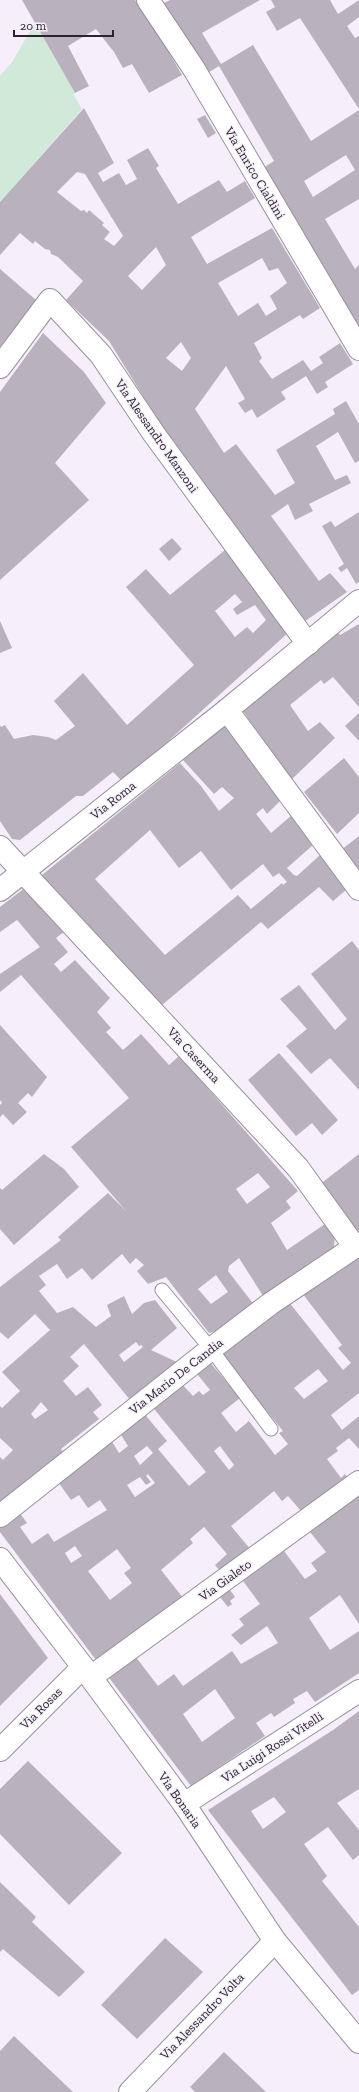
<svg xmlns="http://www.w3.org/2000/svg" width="359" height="2092" viewBox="0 0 359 2092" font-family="'Zilla Slab',serif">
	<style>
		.green { fill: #d0e9d8 }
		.building { fill: #b9b2be; fill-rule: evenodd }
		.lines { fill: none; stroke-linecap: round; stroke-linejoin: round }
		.service-casing { stroke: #97919c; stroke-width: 15 }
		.minor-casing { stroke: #97919c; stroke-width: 24 }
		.service { stroke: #fff; stroke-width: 13 }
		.minor { stroke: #fff; stroke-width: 22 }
		.labels { text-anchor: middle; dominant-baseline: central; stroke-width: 3; stroke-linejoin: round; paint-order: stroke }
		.street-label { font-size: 13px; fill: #29262b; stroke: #f6effb }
	</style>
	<rect width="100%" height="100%" fill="#f6effb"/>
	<path class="green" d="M35,23L75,93L73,94L82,109L0,202V76L12,62Z"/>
	<g class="building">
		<path d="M22,0H135L145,12L182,75L149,93L132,64L123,68L114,52L96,29L68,46L89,86L75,93Z"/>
		<path d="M170,0H260L202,33L221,64L253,45L311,141L359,110V199L325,219L355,269L359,265V332L261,169L274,161L219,66L206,74L164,3ZM346,155L355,170L313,197L304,181Z"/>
		<path d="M271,0H330L338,14L359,0V17L347,26L355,38L359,36V109L300,18L277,31L266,12L275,7Z"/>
		<path d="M84,108L114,163L98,173L103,182L119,173L126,185L137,179L127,160L148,148L159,166L156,168L178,204L219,180L227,192L245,181L255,198L191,237L207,264L272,228L320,308L303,319L300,315L254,343L262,358L259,361L272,379L303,360L311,371L323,363L319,357L340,343L353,364L325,382L328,387L317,394L306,376L281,392L286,399L257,418L252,409L245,413L238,403L245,399L226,366L195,409L224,453L236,444L275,495L295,483L276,450L335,414L333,409L346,401L359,424V461L355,463L338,432L316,446L335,480L347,475L351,483L309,504L313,511L295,520L288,504L271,516L319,581L330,573L347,592L301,624L159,422L109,341L66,300L83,281L58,257L51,254L50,250L45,249L35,241L33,244L20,233L0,255V202ZM77,172L85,174L123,236L114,246L104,239L110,232L102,225L104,223L89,210L87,213L84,210L81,211L57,192ZM156,247L166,265L142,290L128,276ZM262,258L269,271L278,268L287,283L270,296L277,309L266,316L258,303L238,316L218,283ZM181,342L191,358L182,371L166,358Z"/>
		<path d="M205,115L216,133L208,138L197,119Z"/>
		<path d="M0,269L36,300L0,349Z"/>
		<path d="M43,333L84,372L106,403L55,463L89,500L0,580V392Z"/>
		<path d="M359,512V582L356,584L347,568L341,572L338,568L344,564L322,526L331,521L335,527Z"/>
		<path d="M172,538L182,549L169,561L159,549Z"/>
		<path d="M225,550L289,632L123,782L113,772L83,796H76L20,840L12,839L0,821V725L1,727L5,725L14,739L33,735L48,737L56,740L75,726L54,701L83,673L127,725L194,665L126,587L146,569L170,595ZM235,594L242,602L233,609L237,615L255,605L266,620L253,633L247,627L235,637L215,611Z"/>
		<path d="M0,621L12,648L0,653Z"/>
		<path d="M359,624V707L333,677L324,684L321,680L290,705L308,731L320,722L335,738L291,780L243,711L336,630L340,635Z"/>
		<path d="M359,713V741L345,726Z"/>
		<path d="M225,724L281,800L267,814L263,808L256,814L271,833L292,815L313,845L287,868L294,875L297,876L320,855L346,890L333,901L319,887L268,929L261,922L162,1005L42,875L180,763L201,786L219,811L234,798L222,787L214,794L183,760ZM150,830L179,868L201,851L231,890L263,864L273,877L279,873L287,882L283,885L282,883L251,909L238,895L165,955L95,879Z"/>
		<path d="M344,758L359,777V813L337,834L304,792Z"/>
		<path d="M359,836V874L341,850Z"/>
		<path d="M26,887L65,931L56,938L68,952L54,964L61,972L75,960L110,998L97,1012L111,1028L106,1032L123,1050L141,1034L169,1065L179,1056L298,1191L286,1201L291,1208L271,1223L287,1250L325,1224L335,1236L334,1247L311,1262L265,1299L239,1258L229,1266L228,1271L255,1306L225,1329L209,1333L166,1277L148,1284L137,1271L144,1265L136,1258L130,1264L122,1254L92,1280L82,1268L67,1279L57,1264L39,1276L46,1285L39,1291L57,1313L73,1307L96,1327L111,1316L107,1305L124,1296L132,1314L144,1303L155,1300L177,1328L151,1350L179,1363L131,1401L84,1344L70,1357L79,1366L63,1381L76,1396L88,1387L102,1405L93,1412L99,1419L61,1449L64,1453L0,1503V1457L3,1460L13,1450L0,1438V1406L2,1408L20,1391L2,1372L50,1330L35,1314L8,1339L0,1332V1287L61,1240L58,1237L108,1193L126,1211L71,1147L129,1098L21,975L0,992V974L40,947L17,920L0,932V907ZM258,1173L270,1187L247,1204L236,1189ZM216,1275L228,1292L211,1304L198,1289ZM136,1342L139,1346L141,1345L143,1347L124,1362L119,1355ZM41,1402L48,1410L35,1419L31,1414Z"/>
		<path d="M352,941L359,950V1090L330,1058L311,1074L286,1046L307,1029L280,999L299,985L335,1030L347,1019L311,974Z"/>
		<path d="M0,1025L47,1077L32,1097L28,1093L18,1103L27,1112L13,1125L3,1114L0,1117V1105L2,1103L0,1100Z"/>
		<path d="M279,1053L338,1120L322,1135L312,1123L296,1136L248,1080Z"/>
		<path d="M44,1154L64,1169L79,1187L14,1245L0,1229V1188L2,1190Z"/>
		<path d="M359,1154V1234L319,1185Z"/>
		<path d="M359,1253V1393L331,1415L342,1430L359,1416V1449L349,1438L336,1448L338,1451L327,1459L341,1478L345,1474L348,1478L302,1512L288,1496L282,1501L274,1491L231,1526L251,1550L221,1572L215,1565L227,1554L204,1527L190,1539L193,1543L161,1570L184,1599L96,1660L0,1532V1527L19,1512L27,1523L20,1527L32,1544L48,1533L54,1542L107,1510L100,1500L88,1508L79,1495L71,1500L56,1479L109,1437L119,1453L128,1446L118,1430L142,1411L167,1441L158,1449L189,1486L206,1472L150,1404L179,1381L193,1396L199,1391L203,1395L210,1390L194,1370L208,1360L240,1398L221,1413L236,1432L249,1421L275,1455L288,1444L279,1433L283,1431L219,1352L288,1301L343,1370L351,1363L338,1348L342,1345L302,1293ZM318,1369L328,1381L304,1399L294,1388ZM147,1446L153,1453L140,1465L134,1456ZM220,1446L234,1465L229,1470L214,1451ZM148,1474L155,1483L135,1497L127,1485L140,1477L146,1485L151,1482L146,1476ZM75,1546L82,1556L71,1563L65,1553ZM117,1549L131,1568L124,1573L132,1583L110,1600L88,1571Z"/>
		<path d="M359,1494V1624L340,1595L309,1618L330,1650L359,1631V1673L315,1702L307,1691L293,1699L295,1703L274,1717L271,1713L256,1723L265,1736L191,1786L107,1675L135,1656L158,1686L174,1674L183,1686L232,1651L241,1664L278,1643L267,1626L241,1645L231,1635L244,1625L239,1619L260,1604L243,1581L284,1551L305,1579L317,1571L311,1563L326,1552L310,1532ZM215,1689L235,1718L202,1742L183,1714Z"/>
		<path d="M230,1590L235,1597L230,1601L232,1604L228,1607L220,1597Z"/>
		<path d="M0,1594L48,1658L0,1706Z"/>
		<path d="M359,1711V1789L337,1803L359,1830V1855L353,1860L328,1827L304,1844L327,1876L322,1881L359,1927V1990L352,1995L208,1810L333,1730ZM274,1797L286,1812L263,1829L251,1811Z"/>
		<path d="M28,1761L122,1853L69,1905L0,1834V1789Z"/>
		<path d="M0,1882L36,1917L32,1922L85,1972L59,1997L3,1949L0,1952Z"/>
		<path d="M165,1938L203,1972L137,2039L101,2005Z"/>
		<path d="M14,2036L73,2092H0V2051Z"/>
		<path d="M224,2052L266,2092H195L190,2087Z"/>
	</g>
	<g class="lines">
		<defs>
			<path id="service" d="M162,1290L211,1349L271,1429"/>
			<g id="minor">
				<path d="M148,0L194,69L359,349"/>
				<path d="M0,367L50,300L101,355L154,434L308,644"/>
				<path d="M227,710L359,889"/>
				<path d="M0,847L298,1168L355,1247"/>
				<path d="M0,890L227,710L359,601"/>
				<path d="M0,1516L211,1349L270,1304L359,1244"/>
				<path d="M0,1559L83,1667L184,1804L275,1941L359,2042"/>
				<path d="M91,1677L359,1482"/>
				<path d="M0,1750L83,1667"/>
				<path d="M184,1804L359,1691"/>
				<path d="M130,2092L275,1941"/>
			</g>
		</defs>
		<use href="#service" class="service-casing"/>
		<use href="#minor" class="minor-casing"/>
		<use href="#service" class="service"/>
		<use href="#minor" class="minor"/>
	</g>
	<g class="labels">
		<g class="street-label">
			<text transform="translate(255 173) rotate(59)">Via Enrico Cialdini</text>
			<text transform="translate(157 436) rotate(55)">Via Alessandro Manzoni</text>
			<text transform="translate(113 800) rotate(-38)">Via Roma</text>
			<text transform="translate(194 1055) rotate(47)">Via Caserma</text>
			<text transform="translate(176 1376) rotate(-38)">Via Mario De Candia</text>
			<text transform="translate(225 1580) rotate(-36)">Via Gialeto</text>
			<text transform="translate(41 1708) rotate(-45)">Via Rosas</text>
			<text transform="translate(272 1747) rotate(-33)">Via Luigi Rossi Vitelli</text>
			<text transform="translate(180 1800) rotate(55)">Via Bonaria</text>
			<text transform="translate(202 2016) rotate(-46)">Via Alessandro Volta</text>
		</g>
	</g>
	<path d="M14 30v6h99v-6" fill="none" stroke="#29262b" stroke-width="2"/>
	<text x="20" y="30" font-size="12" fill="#29262b" stroke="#f6effb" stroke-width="3" paint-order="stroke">20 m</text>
</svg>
